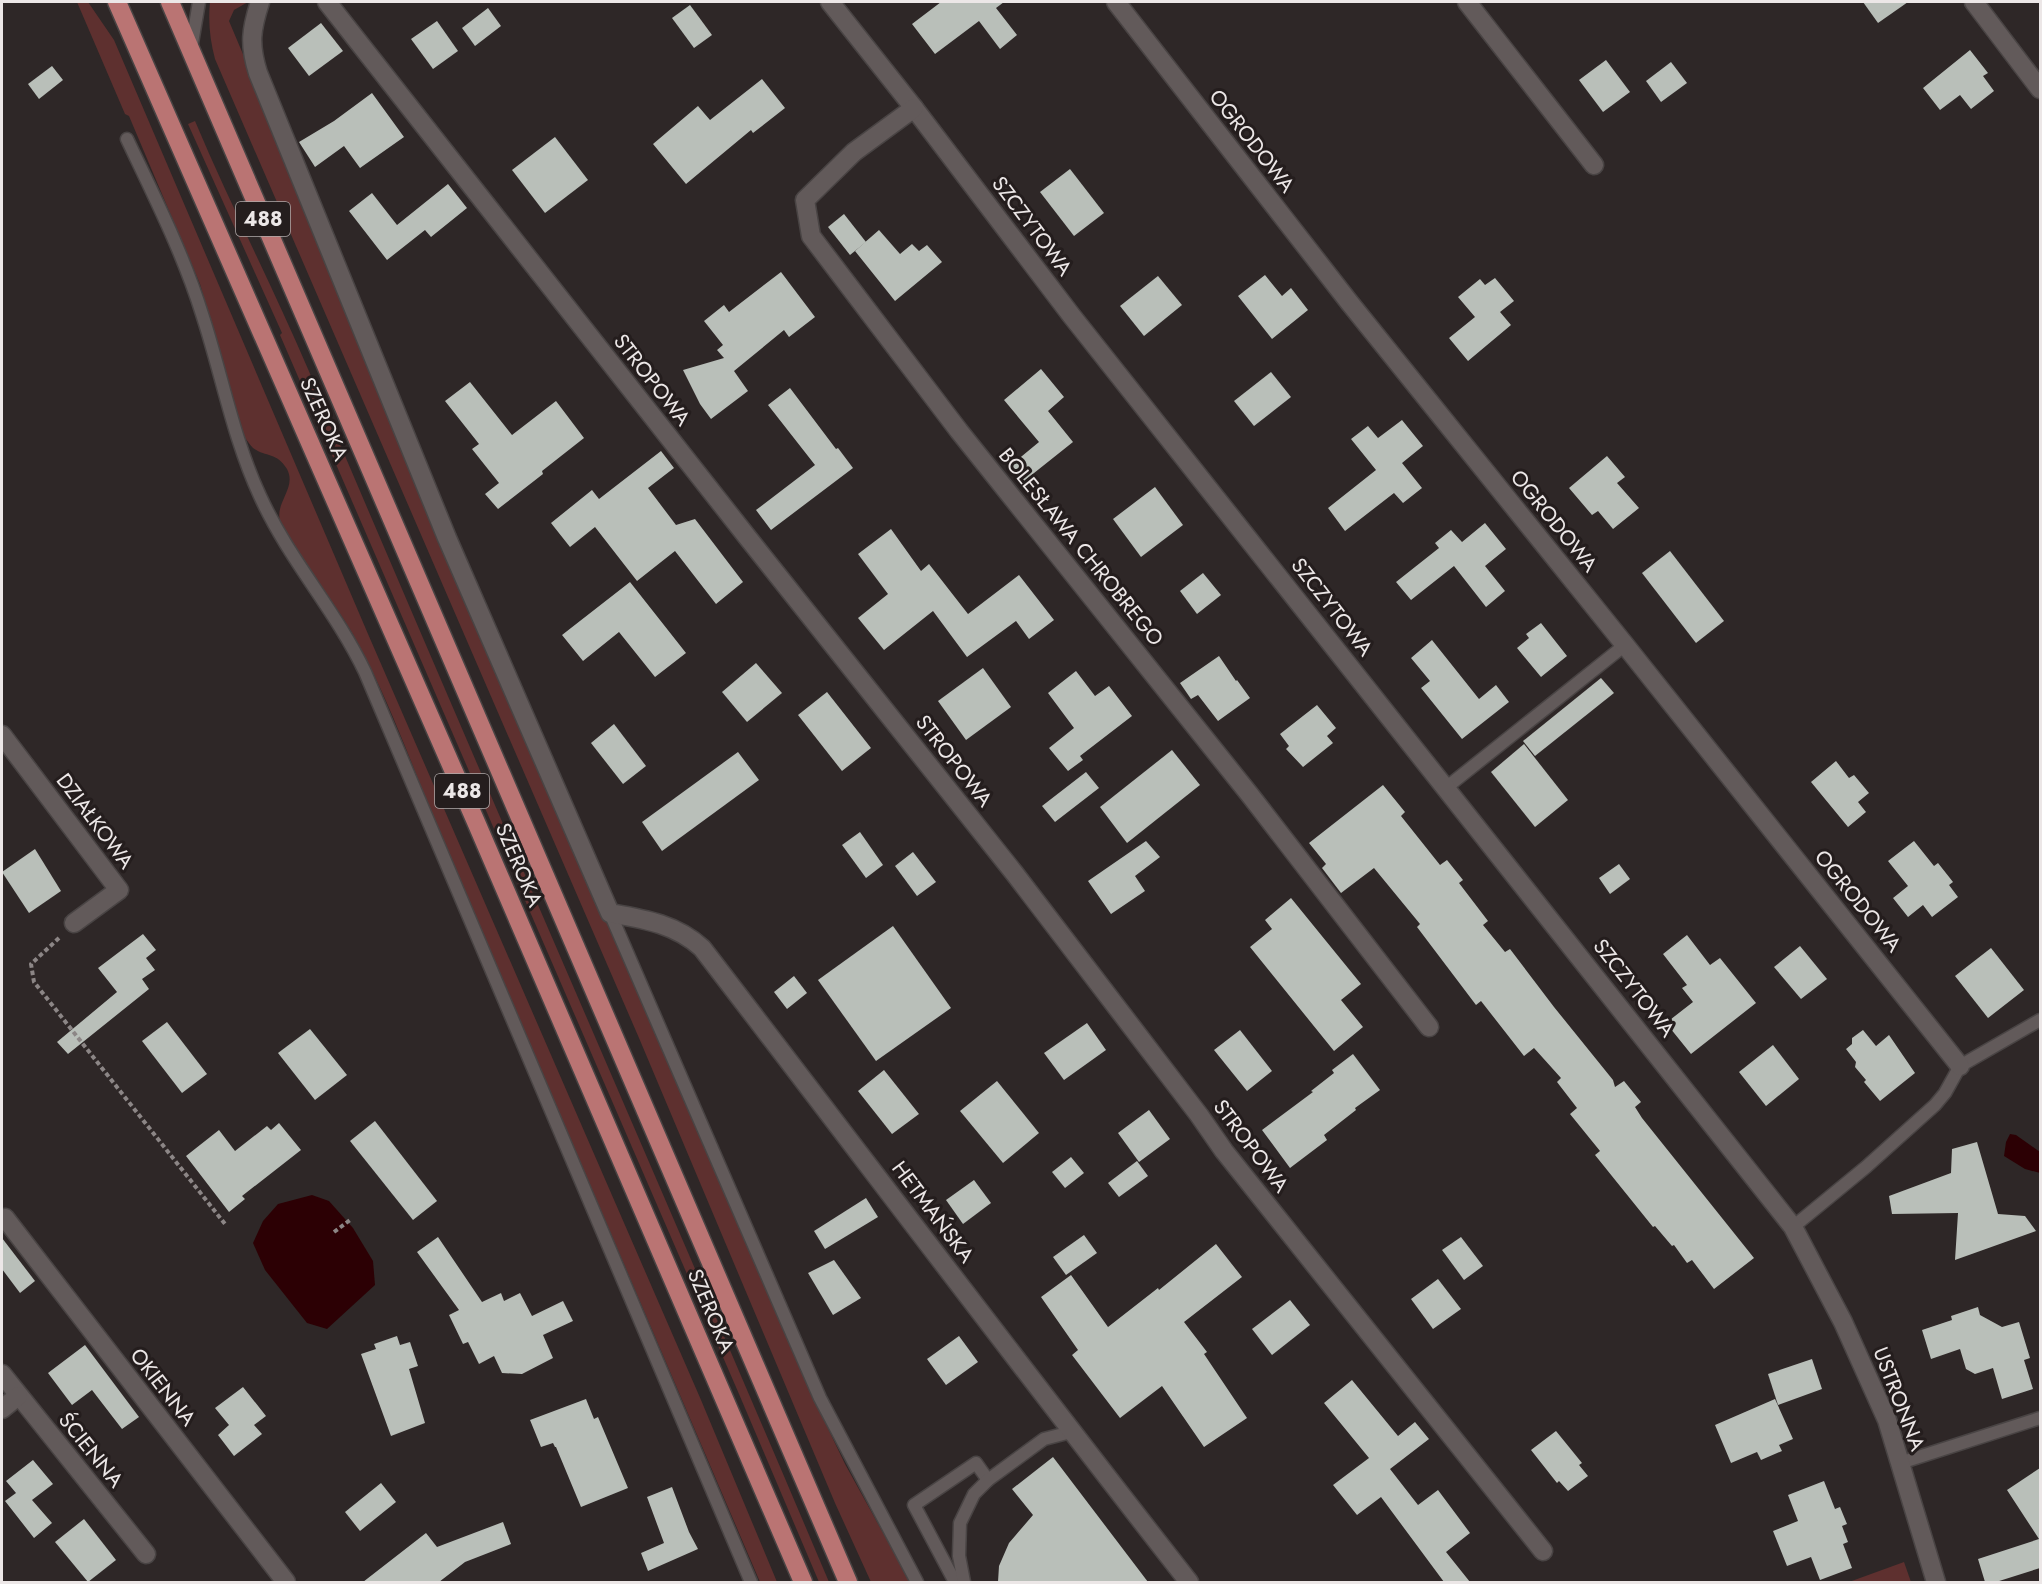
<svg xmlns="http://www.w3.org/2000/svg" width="2042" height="1584" viewBox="0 0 2042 1584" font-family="Jost,sans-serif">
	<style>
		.green { fill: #5e302f }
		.water { fill: #2c0004 }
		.building { fill: #b9bfb9 }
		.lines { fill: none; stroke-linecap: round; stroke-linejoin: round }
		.lane-casing { stroke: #494444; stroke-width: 15 }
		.street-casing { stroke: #494444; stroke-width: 21 }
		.primary-casing { stroke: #494444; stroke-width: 21 }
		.path { stroke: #8c8686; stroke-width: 4; stroke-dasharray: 4.5 3; stroke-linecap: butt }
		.lane { stroke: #625a5a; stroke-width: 12 }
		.street { stroke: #625a5a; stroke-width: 18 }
		.primary { stroke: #ba7473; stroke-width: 18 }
		.labels { text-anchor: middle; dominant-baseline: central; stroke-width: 6; stroke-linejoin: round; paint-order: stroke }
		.shield { fill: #241d1d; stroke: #b0aaaa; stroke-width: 1.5 }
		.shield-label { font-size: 20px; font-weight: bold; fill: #ece7e7 }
		.street-label { font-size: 21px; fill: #ece7e7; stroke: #241d1d }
	</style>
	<rect width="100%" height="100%" fill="#2e2727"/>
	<g class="green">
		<path d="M77,2H88L114,40L368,634L701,1400L777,1582H760L445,846C417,779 393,709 359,645C341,611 316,582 296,549C291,541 283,531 280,521C275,502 297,488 287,469C277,452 265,457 253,448C250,445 247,440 244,437L200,284L129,116L125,114Z"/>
		<path d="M210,2H248L234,10L229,21L253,78L553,797L821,1414L845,1464L893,1551L909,1582H871L835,1503L639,1038L215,59C210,40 208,22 210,2Z"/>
		<path d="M195,121C230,204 272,285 308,369C480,774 657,1177 829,1582H819L739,1394L280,335L282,333L188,124Z"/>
		<path d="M1904,1562L1911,1582H1849Z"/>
	</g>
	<g class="water">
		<path d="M2010,1134L2016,1135L2040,1152V1173L2025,1169L2004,1156L2006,1142Z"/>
		<path d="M312,1195L329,1201L353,1228L373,1261L375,1285L327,1329L307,1323L265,1270L253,1243L263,1221L278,1204Z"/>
	</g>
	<g class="building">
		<path d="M941,2H1004L996,8L1017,35L1000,49L979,21L935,54L912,24Z"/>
		<path d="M1863,2H1908L1878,23Z"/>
		<path d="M690,5L712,35L694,48L672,18Z"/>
		<path d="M488,8L501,26L475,46L462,28Z"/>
		<path d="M437,21L458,51L433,69L411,39Z"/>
		<path d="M321,23L343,51L309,76L288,48Z"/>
		<path d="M1970,50L1988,73L1983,76L1994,91L1971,109L1960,95L1940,110L1923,88Z"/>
		<path d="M1606,60L1630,92L1603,112L1579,80Z"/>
		<path d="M1671,62L1687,83L1661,102L1646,81Z"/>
		<path d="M52,66L63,80L39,99L28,84Z"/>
		<path d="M762,79L785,108L753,133L751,130L686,184L653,144L698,106L710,120Z"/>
		<path d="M372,93L404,137L360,168L344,146L315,167L299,142L334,121Z"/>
		<path d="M555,137L588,180L545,213L512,170Z"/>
		<path d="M1070,169L1104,213L1074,236L1040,192Z"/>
		<path d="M448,184L467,208L431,237L425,230L387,260L349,211L372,193L397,225Z"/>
		<path d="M844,214L866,242L850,255L828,227Z"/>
		<path d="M879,230L900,254L912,244L919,251L927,245L942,262L895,301L855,251Z"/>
		<path d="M781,272L815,317L789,337L784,330L734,371L748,391L711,419L700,404L683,370L724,358L717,350L723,345L704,321L724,305L729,312Z"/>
		<path d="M1265,275L1282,296L1291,288L1308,310L1272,339L1238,296Z"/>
		<path d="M1158,276L1182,305L1144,336L1120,306Z"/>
		<path d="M1495,278L1514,301L1500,312L1511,325L1468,361L1449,338L1475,317L1458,297L1480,279L1485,285Z"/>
		<path d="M1041,369L1064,397L1048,411L1073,442L1024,481L1011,465L1039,442L1004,400Z"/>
		<path d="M1271,372L1291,397L1254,426L1234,401Z"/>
		<path d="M470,382L512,435L556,401L584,438L542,471L543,474L498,509L485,494L499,483L472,449L479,444L445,401Z"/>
		<path d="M790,388L836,449L838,448L853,468L771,530L756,510L815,465L768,405Z"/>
		<path d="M1402,420L1423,446L1402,463L1422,488L1403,503L1394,493L1345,531L1328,508L1376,470L1351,439L1368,426L1378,438Z"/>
		<path d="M661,451L674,468L648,488L676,525L695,519L743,582L716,604L675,551L637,581L595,527L570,547L551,523L592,490L599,499Z"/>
		<path d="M1607,456L1625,477L1617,483L1639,508L1613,529L1598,511L1592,515L1569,488Z"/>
		<path d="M1155,487L1183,525L1141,557L1113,519Z"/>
		<path d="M1485,523L1506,549L1485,566L1505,591L1486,607L1454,566L1411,600L1396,582L1439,548L1435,543L1451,530L1462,542Z"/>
		<path d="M891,529L921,571L929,564L968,614L1019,575L1054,620L1029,639L1016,621L967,657L933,611L884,650L858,618L888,594L858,554Z"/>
		<path d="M1670,551L1724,621L1696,643L1642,573Z"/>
		<path d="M1203,573L1221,595L1197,614L1180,591Z"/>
		<path d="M630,582L686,653L655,677L619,632L583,661L562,635Z"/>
		<path d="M1541,623L1567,656L1541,677L1517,648L1529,638L1526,634Z"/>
		<path d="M1432,640L1479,699L1496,685L1509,702L1462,739L1421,688L1430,681L1411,658Z"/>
		<path d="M1219,656L1236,681L1237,680L1250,698L1218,721L1198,695L1191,699L1180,683Z"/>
		<path d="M756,663L782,693L747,722L722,692Z"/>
		<path d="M983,668L1011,707L966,740L938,701Z"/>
		<path d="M1076,671L1095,696L1109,686L1132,716L1080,756L1083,760L1068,771L1049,748L1074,728L1048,693Z"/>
		<path d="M1601,678L1614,693L1535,756L1523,741Z"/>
		<path d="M827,692L871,748L842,771L798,715Z"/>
		<path d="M1317,705L1336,728L1327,736L1333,743L1303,767L1286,749L1289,746L1280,734Z"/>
		<path d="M614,724L646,766L623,784L591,743Z"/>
		<path d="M1524,744L1568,800L1535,827L1491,772Z"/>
		<path d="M1172,750L1200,785L1127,843L1100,807Z"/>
		<path d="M738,752L759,780L662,851L642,822Z"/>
		<path d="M1836,761L1849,778L1854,775L1869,793L1858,802L1866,812L1848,827L1811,782Z"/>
		<path d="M1086,772L1099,788L1055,822L1042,806Z"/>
		<path d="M1383,785L1405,812L1401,816L1440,865L1447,860L1463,880L1459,883L1488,921L1483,925L1505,952L1510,949L1554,1007L1613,1080L1615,1087L1624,1081L1641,1102L1635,1107L1642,1118L1754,1258L1714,1289L1692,1260L1687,1263L1674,1245L1672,1246L1655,1226L1653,1227L1595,1155L1600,1151L1570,1114L1577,1108L1557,1082L1561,1078L1534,1048L1524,1056L1481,1001L1476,1005L1417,927L1420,924L1374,868L1341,893L1322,868L1326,864L1309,843Z"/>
		<path d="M860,832L883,865L866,878L842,845Z"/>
		<path d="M1146,841L1160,857L1135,876L1145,891L1111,914L1088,881Z"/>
		<path d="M1914,841L1934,866L1938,863L1953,882L1949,885L1958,897L1932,917L1923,905L1908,917L1893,898L1908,886L1888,861Z"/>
		<path d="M35,849L61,891L29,913L2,872Z"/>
		<path d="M913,852L936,882L917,896L895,866Z"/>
		<path d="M1619,864L1630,879L1610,894L1599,878Z"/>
		<path d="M1291,898L1361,984L1341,1000L1363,1027L1334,1051L1250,947L1272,929L1265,920Z"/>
		<path d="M893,926L951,1008L876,1061L818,980Z"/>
		<path d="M143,934L156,950L146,958L155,970L142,979L149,989L68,1054L57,1042L117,992L98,968Z"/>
		<path d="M1687,935L1710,965L1720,958L1756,1003L1691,1054L1666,1023L1693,1002L1682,988L1687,985L1663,954Z"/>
		<path d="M1800,946L1827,979L1801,999L1774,967Z"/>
		<path d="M1991,948L2024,990L1988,1018L1955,976Z"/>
		<path d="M794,976L807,993L787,1009L774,992Z"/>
		<path d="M167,1022L207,1074L182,1093L142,1041Z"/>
		<path d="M1087,1023L1106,1050L1064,1080L1044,1053Z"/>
		<path d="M310,1029L347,1075L315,1100L278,1053Z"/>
		<path d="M1240,1030L1272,1071L1247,1091L1214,1050Z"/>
		<path d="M1863,1030L1876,1046L1889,1035L1915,1073L1880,1101L1864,1082L1866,1080L1855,1067L1856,1062L1846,1049L1852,1044V1038Z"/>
		<path d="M1773,1045L1799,1079L1766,1106L1739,1072Z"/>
		<path d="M1353,1054L1380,1090L1355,1108L1356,1110L1324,1135L1327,1140L1290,1168L1262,1130L1313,1092L1311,1091L1334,1073L1332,1070Z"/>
		<path d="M884,1070L919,1114L892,1134L858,1091Z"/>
		<path d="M997,1081L1039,1133L1003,1163L960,1111Z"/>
		<path d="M1149,1110L1170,1139L1139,1162L1118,1133Z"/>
		<path d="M375,1121L437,1201L413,1220L350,1141Z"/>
		<path d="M279,1123L301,1150L242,1196L245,1199L229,1212L186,1156L219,1130L235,1151L267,1126L271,1130Z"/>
		<path d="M1977,1142L1998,1214L2025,1216L2036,1231L1955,1260L1958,1213L1892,1214L1889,1196L1951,1173L1952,1149Z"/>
		<path d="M1071,1157L1084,1173L1065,1188L1052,1172Z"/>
		<path d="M1137,1161L1148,1176L1119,1197L1108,1183Z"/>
		<path d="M974,1180L991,1203L963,1224L946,1200Z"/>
		<path d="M866,1198L878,1217L825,1249L814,1231Z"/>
		<path d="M1084,1235L1097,1253L1066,1275L1053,1257Z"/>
		<path d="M438,1237L482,1302L501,1293L504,1301L520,1293L532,1316L563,1301L573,1321L543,1335L553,1358L522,1374L502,1373L494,1356L479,1364L468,1342L463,1344L449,1315L459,1310L417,1252Z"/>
		<path d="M1461,1237L1483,1266L1464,1280L1442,1250Z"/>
		<path d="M2,1238L35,1281L20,1293L2,1269Z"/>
		<path d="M1216,1244L1242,1277L1184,1322L1207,1352L1204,1354L1247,1418L1204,1447L1162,1386L1120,1418L1072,1355L1078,1350L1041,1297L1071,1275L1108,1327L1158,1288L1159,1290Z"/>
		<path d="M834,1260L861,1298L833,1315L808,1273Z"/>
		<path d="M1438,1279L1461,1309L1433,1329L1411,1299Z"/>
		<path d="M1290,1300L1310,1325L1272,1355L1252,1329Z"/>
		<path d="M1978,1307L1980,1315L2002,1327L2019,1322L2030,1358L2024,1360L2033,1389L2002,1399L1993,1368L1975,1374L1966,1369L1960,1349L1931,1359L1922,1330L1952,1320L1951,1316Z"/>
		<path d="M397,1336L400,1345L410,1342L418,1366L409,1369L425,1423L391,1436L361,1354L376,1349L374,1344Z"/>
		<path d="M959,1336L978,1362L946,1385L927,1359Z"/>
		<path d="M85,1345L139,1417L122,1429L92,1390L72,1405L48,1373Z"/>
		<path d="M1812,1359L1822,1389L1778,1405L1768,1374Z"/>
		<path d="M1352,1380L1398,1436L1415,1422L1429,1439L1390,1469L1418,1505L1438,1490L1470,1533L1446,1552L1470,1582H1444L1381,1497L1357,1515L1333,1485L1369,1458L1324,1403Z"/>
		<path d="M243,1387L266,1416L254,1425L262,1434L234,1456L218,1435L229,1425L215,1408Z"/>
		<path d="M586,1399L594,1419L598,1417L628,1488L581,1507L556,1447H555L553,1443L541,1447L530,1420Z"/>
		<path d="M1775,1399L1793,1439L1779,1445L1782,1451L1761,1460L1757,1452L1731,1463L1715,1425Z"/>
		<path d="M1556,1431L1582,1463L1579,1465L1588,1476L1568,1491L1559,1481L1557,1483L1531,1450Z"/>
		<path d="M1053,1457L1148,1582H998L999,1566L1009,1543L1033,1515L1012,1489Z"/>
		<path d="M33,1460L53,1484L32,1500L52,1523L34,1538L5,1501L16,1493L6,1481Z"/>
		<path d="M2040,1468V1568L1996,1582H1985L1978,1559L2039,1539L2007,1490Z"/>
		<path d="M1824,1481L1835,1509L1840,1507L1847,1524L1842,1526L1848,1542L1843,1544L1852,1568L1820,1580L1811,1557L1787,1566L1773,1531L1798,1521L1788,1495Z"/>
		<path d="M381,1483L396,1502L360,1531L345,1512Z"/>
		<path d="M672,1487L689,1532L698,1549L648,1571L641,1553L664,1543L647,1497Z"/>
		<path d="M84,1519L116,1560L88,1582L55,1542Z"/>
		<path d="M503,1522L511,1544L465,1562L439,1582H363L426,1533L437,1547Z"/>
	</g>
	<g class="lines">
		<defs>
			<g id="lane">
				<path d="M191,49L199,2"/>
				<path d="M127,139C154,196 183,253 202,314C222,375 233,438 260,496C289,560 335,609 365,672L751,1582"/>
				<path d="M1447,787L1625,645"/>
				<path d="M610,913L820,1398L917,1582"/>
				<path d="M1793,1227L1866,1167L1935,1105L1945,1093L1960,1066L2040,1020"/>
				<path d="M1900,1463L2040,1418"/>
				<path d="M955,1582L914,1505L976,1463L988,1480"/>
				<path d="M964,1582L959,1556L960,1523L974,1494L988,1480L1044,1439L1071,1432"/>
			</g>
			<g id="street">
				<path d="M260,2C251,30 249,44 258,73L447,538L610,913C644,919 676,924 702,948C865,1160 1025,1373 1189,1582"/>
				<path d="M327,2L748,538L1015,874L1199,1115L1224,1151L1543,1551"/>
				<path d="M830,2L914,108L1071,315L1793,1227L1843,1322L1887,1420L1936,1582"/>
				<path d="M1116,2L1349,302L1625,645L1960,1066"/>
				<path d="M1467,2L1594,165"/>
				<path d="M1974,2L2040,89"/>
				<path d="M914,108L854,152L805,200L811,236L959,431L1250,795L1429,1027"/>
				<path d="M2,735L119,890L74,923"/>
				<path d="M5,1218L286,1582"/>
				<path d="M2,1374L146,1554"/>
				<path d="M2,1409L18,1396"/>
			</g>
			<g id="primary">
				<path d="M117,2L476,822L803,1582"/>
				<path d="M170,2L848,1582"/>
			</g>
		</defs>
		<use href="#lane" class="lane-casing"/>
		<use href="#street" class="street-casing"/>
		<use href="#primary" class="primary-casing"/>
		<g class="path">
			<path d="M59,938L31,964L34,982L225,1224"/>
			<path d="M334,1232L350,1220"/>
		</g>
		<use href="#lane" class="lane"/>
		<use href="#street" class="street"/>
		<use href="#primary" class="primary"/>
	</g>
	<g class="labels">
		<g class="shield">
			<rect x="236" y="202" width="54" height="34" rx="4.5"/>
			<rect x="435" y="774" width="54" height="34" rx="4.5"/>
		</g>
		<g class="shield-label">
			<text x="263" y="219">488</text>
			<text x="462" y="791">488</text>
		</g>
		<g class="street-label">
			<text transform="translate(1252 141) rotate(52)">OGRODOWA</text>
			<text transform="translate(1032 226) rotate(53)">SZCZYTOWA</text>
			<text transform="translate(652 380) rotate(52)">STROPOWA</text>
			<text transform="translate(324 419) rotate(66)">SZEROKA</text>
			<text transform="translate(1554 521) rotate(51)">OGRODOWA</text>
			<text transform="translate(1081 547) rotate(51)">BOLESŁAWA CHROBREGO</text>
			<text transform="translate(1332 607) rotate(52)">SZCZYTOWA</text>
			<text transform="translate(954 761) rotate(52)">STROPOWA</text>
			<text transform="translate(95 821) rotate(53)">DZIAŁKOWA</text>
			<text transform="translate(519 865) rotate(67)">SZEROKA</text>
			<text transform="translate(1858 901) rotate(51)">OGRODOWA</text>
			<text transform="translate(1634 988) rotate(52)">SZCZYTOWA</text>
			<text transform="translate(1251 1146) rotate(53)">STROPOWA</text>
			<text transform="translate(933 1212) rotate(53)">HETMAŃSKA</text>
			<text transform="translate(711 1311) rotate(67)">SZEROKA</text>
			<text transform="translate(163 1387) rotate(52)">OKIENNA</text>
			<text transform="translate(1899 1399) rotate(69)">USTRONNA</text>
			<text transform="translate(91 1450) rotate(51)">ŚCIENNA</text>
		</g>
	</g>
	<rect width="2042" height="1584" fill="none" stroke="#ece7e7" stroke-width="6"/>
</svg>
